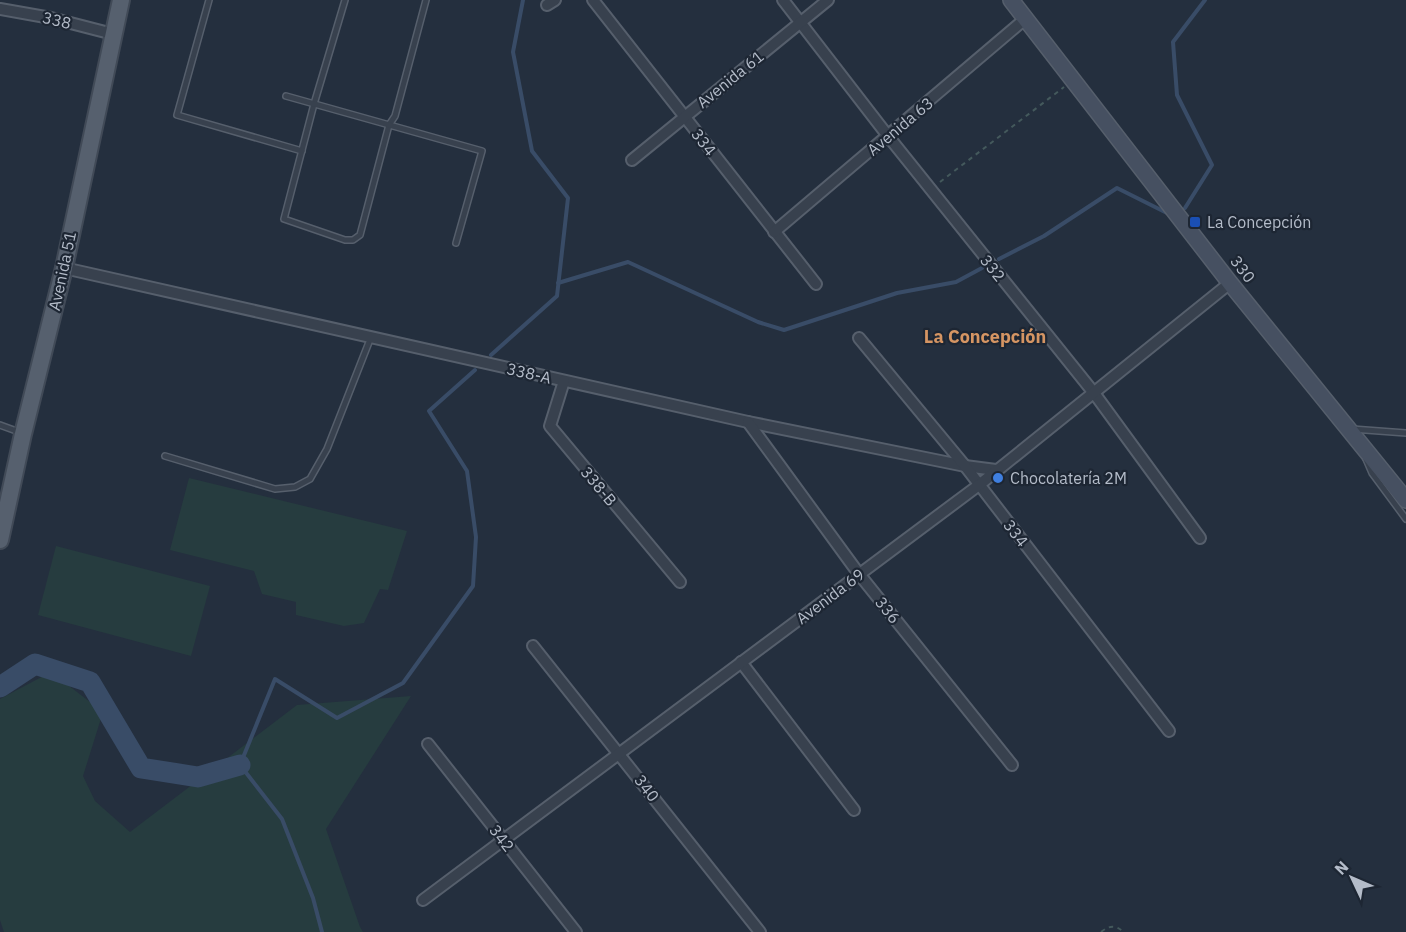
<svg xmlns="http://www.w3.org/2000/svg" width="1406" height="932" viewBox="0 0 1406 932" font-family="'IBM Plex Sans',sans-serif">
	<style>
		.green { fill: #263c3f }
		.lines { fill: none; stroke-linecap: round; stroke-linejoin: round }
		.stream { stroke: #394c67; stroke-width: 4 }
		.river { stroke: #394c67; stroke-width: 21 }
		.lane-casing { stroke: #565f6c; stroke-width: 8 }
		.street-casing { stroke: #565f6c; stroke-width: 14 }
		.secondary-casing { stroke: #565f6c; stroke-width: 18 }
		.primary-casing { stroke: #414a57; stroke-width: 20 }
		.path { stroke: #44595c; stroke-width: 2; stroke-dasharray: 4.5 4.5; stroke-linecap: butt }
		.lane { stroke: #38414e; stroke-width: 5 }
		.street { stroke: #38414e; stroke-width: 10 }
		.secondary { stroke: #465061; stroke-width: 15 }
		.primary { stroke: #56606e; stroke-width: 16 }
		.transit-dot { fill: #1a4fb4; stroke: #1d2633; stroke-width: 2 }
		.shop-dot { fill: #3f7fe0; stroke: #1d2633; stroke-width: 2 }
		.labels { text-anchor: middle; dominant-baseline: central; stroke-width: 4.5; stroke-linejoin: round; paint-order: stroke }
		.street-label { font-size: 16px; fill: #b4bcc9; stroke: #1d2633 }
		.poi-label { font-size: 16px; fill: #b4bcc9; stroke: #1d2633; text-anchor: start }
		.neighbourhood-label { font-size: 18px; font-weight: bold; fill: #d59563; stroke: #1d2633 }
	</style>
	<rect width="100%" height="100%" fill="#242f3e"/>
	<g class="green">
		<path d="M189,478L407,531L388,590L380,589L364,623L344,626L296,615V602L262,594L254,571L170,550Z"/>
		<path d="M56,546L210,586L191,656L38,615Z"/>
		<path d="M51,672L103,712L83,776L95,801L130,832L297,705L411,696L326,829L360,927L363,932H4L0,920V699Z"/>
	</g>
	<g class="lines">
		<g class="stream">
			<path d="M1185,208L1212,165L1177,95L1173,42L1205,0"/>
			<path d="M999,259L1044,236L1117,188L1169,214"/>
			<path d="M558,283L628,262L758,322L784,330L897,293L956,282L982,268"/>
			<path d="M491,355L557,296L568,198L532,151L513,52L523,0"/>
			<path d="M322,932L313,898L282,819L240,765L275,679L337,718L403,683L473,586L476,537L467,471L429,411L475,370"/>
		</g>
		<path class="river" d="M0,687L35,664L90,682L141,768L198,777L240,765"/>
		<defs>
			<g id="lane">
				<path d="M209,0L177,115L302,151"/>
				<path d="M345,0L314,104L284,219L345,240H353L360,235L389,125L395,116L426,0"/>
				<path d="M286,96L482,151L456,243"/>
				<path d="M0,425L22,433"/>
				<path d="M1352,429L1406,433"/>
				<path d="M165,456L275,489L295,487L310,479L327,449L371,337"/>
				<path d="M1366,459L1372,473L1406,519"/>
			</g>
			<g id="street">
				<path d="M593,0L816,284"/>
				<path d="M783,0L888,136L1094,393L1200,538"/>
				<path d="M547,5L555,0"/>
				<path d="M0,9L51,18L113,34"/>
				<path d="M632,160L828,0"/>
				<path d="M774,232L1025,19"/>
				<path d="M64,268L748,422L965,466L996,470"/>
				<path d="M859,338L965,466L1169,731"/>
				<path d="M564,381L550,426L680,582"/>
				<path d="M748,422L859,574L1012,765"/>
				<path d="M533,646L760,932"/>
				<path d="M741,662L854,810"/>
				<path d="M428,744L576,932"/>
				<path d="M423,900L979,485L1230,283"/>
			</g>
			<path id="secondary" d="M1011,0L1230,283L1406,500"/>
			<path id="primary" d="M0,540L23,434L64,268L121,0"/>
		</defs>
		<use href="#lane" class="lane-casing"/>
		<use href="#street" class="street-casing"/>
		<use href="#secondary" class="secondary-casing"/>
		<use href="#primary" class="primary-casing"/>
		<g class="path">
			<path d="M940,182L1064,87"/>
			<path d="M1101,932C1110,925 1115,925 1124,932"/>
		</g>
		<use href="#lane" class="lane"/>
		<use href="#street" class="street"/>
		<use href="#secondary" class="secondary"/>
		<use href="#primary" class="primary"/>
	</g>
	<rect class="transit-dot" x="1189" y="216" width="12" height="12" rx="3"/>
	<circle class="shop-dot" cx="998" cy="478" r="6"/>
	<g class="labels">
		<g class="street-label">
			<text transform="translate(57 20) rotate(13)">338</text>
			<text transform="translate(730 79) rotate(-39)">Avenida 61</text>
			<text transform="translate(900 126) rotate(-40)">Avenida 63</text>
			<text transform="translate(704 142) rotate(52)">334</text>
			<text transform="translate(993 268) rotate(51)">332</text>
			<text transform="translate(1243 269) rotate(52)">330</text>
			<text transform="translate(62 271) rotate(-78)">Avenida 51</text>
			<text transform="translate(529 373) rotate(13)">338-A</text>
			<text transform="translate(599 486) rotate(50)">338-B</text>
			<text transform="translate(1016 533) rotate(52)">334</text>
			<text transform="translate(830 596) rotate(-37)">Avenida 69</text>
			<text transform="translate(888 610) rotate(51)">336</text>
			<text transform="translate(647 788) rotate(52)">340</text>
			<text transform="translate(502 838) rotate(52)">342</text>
		</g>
		<g class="poi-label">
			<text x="1207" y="222">La Concepción</text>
			<text x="1010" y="478">Chocolatería 2M</text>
		</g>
		<g class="neighbourhood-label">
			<text x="985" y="336">La Concepción</text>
		</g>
	</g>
	<g transform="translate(1352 878) rotate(314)" stroke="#1d2633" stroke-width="4.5" paint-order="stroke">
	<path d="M0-4.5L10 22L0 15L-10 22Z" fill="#b4bcc9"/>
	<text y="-9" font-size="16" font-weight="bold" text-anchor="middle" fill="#b4bcc9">N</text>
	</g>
</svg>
